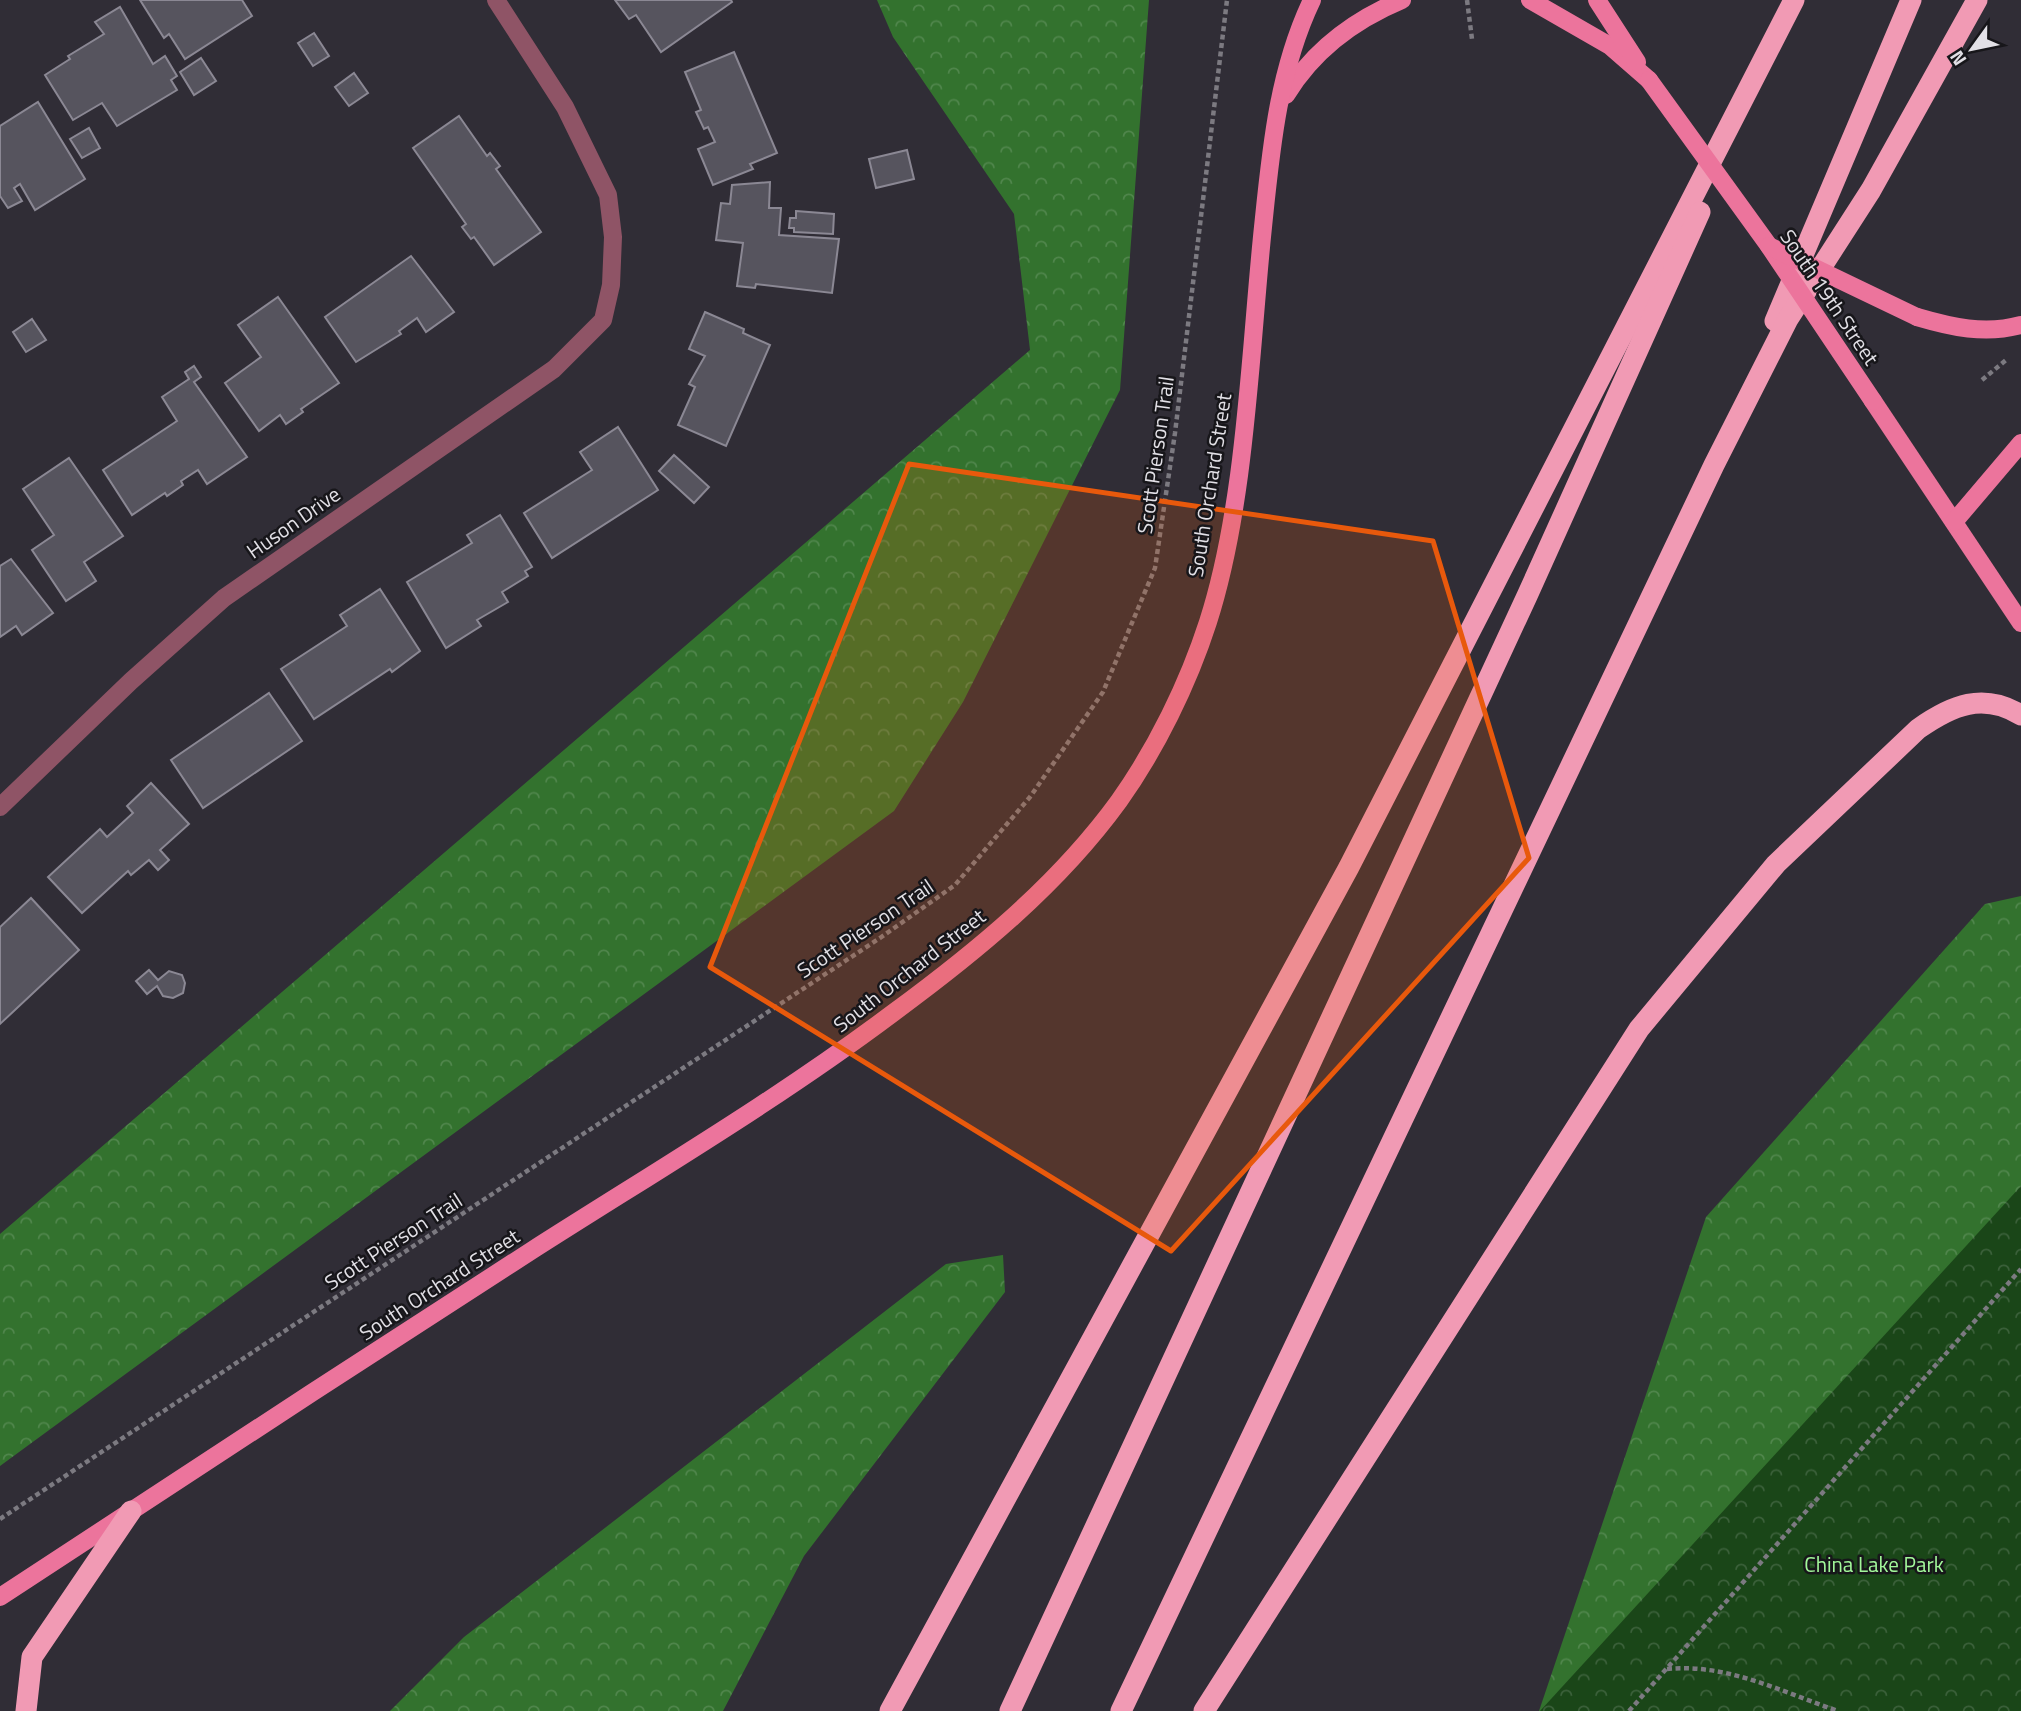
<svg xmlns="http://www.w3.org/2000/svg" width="2021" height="1711" viewBox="0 0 2021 1711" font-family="'Titillium Web',sans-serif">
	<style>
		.forest { fill: url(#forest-crowns) }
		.park { fill: url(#park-crowns) }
		.building { fill: #56545e; stroke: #8b8894; stroke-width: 2 }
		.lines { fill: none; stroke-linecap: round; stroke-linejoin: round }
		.path { stroke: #7c7a81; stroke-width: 4.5; stroke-dasharray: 5 3.5; stroke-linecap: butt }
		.minor { stroke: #8f5466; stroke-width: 18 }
		.major { stroke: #ec749c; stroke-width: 18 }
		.highway { stroke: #f19ab4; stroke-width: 21 }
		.major-bridge { stroke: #ec749c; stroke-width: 18 }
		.marked { fill: #e8590c; fill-opacity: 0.2; stroke: #e8590c; stroke-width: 5; stroke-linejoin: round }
		.labels { text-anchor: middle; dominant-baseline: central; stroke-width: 5; stroke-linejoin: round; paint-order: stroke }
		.street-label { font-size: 21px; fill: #e2e0e6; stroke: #17161a }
		.park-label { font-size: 21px; fill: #a2f79a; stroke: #17161a }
	</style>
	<defs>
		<pattern id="forest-crowns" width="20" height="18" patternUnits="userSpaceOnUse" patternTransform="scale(1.75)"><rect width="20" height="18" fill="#33722e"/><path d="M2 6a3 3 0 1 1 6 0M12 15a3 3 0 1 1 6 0" fill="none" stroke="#50864c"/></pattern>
		<pattern id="park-crowns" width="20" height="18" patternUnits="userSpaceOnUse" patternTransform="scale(1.75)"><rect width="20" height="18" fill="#1a4618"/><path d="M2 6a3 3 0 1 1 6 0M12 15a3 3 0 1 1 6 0" fill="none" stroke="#3b603a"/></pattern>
	</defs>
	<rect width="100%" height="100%" fill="#302d36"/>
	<g class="forest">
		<path d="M877,0H1149L1120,390L963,702L894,811L0,1466V1234L1030,350L1014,214L893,37Z"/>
		<path d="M2021,896V1711H1539L1706,1217L1985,904Z"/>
		<path d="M1003,1255L1005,1292L804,1556L723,1711H390L464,1637L946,1264Z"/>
	</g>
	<path class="park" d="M2021,1186V1711H1540Z"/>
	<g class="building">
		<path d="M140,0H242L252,16L185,59L169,34L164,38Z"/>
		<path d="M615,0H731L732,2L661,52L636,15L629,19Z"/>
		<path d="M120,7L153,64L165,56L177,76L171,80L177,90L117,126L102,103L73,120L45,75L70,59L68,56L104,34L95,22Z"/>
		<path d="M314,33L329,56L313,66L298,43Z"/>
		<path d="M734,52L777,153L750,164L753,169L713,185L698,149L715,142L708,127L704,129L696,112L701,110L685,72Z"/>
		<path d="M201,58L216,81L194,95L180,72Z"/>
		<path d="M354,73L368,93L349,106L335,87Z"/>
		<path d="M38,102L85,179L35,210L20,184L14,188L22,201L8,208L0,196V126Z"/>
		<path d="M459,116L487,156L490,153L500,166L496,169L541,232L494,265L474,237L471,239L462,227L466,224L413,148Z"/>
		<path d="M89,128L100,148L82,158L70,139Z"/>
		<path d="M907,150L914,179L876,188L869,159Z"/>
		<path d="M770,182L769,208H781L779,235L839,239L832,293L756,284L755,288L737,286L743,243L716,240L721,203L730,204L732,185Z"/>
		<path d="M796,211L834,214L833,234L794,232V228H789L790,218H796Z"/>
		<path d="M411,256L454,312L426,332L417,318L399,331L401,334L356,362L325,317Z"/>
		<path d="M278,297L339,383L301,409L303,412L286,424L280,415L259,431L225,383L261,357L238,325Z"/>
		<path d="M705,312L744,329L743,333L770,345L726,446L678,425L695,387L689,384L705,356L689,349Z"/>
		<path d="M32,319L46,340L26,352L13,332Z"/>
		<path d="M194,366L201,377L194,382L247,457L207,484L198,470L181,481L183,485L167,496L165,493L132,515L103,470L177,421L162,397L189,379L185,372Z"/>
		<path d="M618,427L658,490L552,558L524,513L592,470L580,452Z"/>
		<path d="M674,455L709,487L694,503L659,471Z"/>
		<path d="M69,458L123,536L84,562L96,581L66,601L32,550L54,535L23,489Z"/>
		<path d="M500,515L532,567L525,571L528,576L502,592L508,602L477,620L481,626L446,648L407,582L472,543L467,535Z"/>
		<path d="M11,559L53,613L22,635L16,626L0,637V566Z"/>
		<path d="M380,589L420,651L392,672L390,669L314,719L281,669L347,626L340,615Z"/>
		<path d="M269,693L302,741L203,808L171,760Z"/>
		<path d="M151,783L189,824L160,850L169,860L158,870L149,860L131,875L128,871L82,913L48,877L100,829L107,837L133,813L127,806Z"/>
		<path d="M31,898L79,950L0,1024V927Z"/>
		<path d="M149,970L158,980L169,971L182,975L185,983L183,993L173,998L163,996L157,986L147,994L136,981Z"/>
	</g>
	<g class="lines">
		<g class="path">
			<path d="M1467,0L1472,39"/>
			<path d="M1982,380L2006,360"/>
			<path d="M0,1519L880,938L955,885L1030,797L1103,692L1155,568L1175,433L1227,0"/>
			<path d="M1667,1669C1727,1663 1782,1692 1838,1711"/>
			<path d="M1629,1711L2021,1269"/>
		</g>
		<path class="minor" d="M0,807L131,681L224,598L554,369L603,320L611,285L613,237L608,195L565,107L496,0"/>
		<g class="major">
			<path d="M1530,0L1610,46L1649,80"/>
			<path d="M1597,0L1637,62"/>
			<path d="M1286,95C1313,51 1354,20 1402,0"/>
			<path d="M1917,317C1951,327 1985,335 2021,325"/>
			<path d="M1873,401L2021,623"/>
			<path d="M1954,522L2021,443"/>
			<path d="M0,1597C177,1481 353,1365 531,1251C653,1173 777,1100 893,1013C976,952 1058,885 1119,801C1156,749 1188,684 1208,622C1246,504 1250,351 1263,227C1271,149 1278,71 1312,0"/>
		</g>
		<g class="highway">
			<path d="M1775,321L1911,0"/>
			<path d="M26,1711L32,1657L131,1511"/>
			<path d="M890,1711L1349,867L1794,0"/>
			<path d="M1010,1711L1527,596L1700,212"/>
			<path d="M1121,1711L1714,465L1788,319L1871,190L1977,0"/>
			<path d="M1204,1711L1639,1029L1776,864L1918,729C1952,705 1983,692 2021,715"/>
		</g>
		<g class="major-bridge">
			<path d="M1649,80L1769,246L1873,401"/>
			<path d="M1769,246L1917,317"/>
		</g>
	</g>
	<path class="marked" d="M909,464L1433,541L1529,858L1171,1251L710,967Z"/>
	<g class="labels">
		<g class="street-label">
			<text transform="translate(1830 297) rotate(56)">South 19th Street</text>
			<text transform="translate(1155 455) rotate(-82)">Scott Pierson Trail</text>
			<text transform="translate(1209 485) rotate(-81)">South Orchard Street</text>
			<text transform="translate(293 522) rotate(-35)">Huson Drive</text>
			<text transform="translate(865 928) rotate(-34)">Scott Pierson Trail</text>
			<text transform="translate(909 970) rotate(-38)">South Orchard Street</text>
			<text transform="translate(393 1241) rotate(-33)">Scott Pierson Trail</text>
			<text transform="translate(439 1284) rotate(-33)">South Orchard Street</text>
		</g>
		<g class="park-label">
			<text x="1874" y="1564">China Lake Park</text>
		</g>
	</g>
	<g transform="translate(1972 49) rotate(237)" stroke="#17161a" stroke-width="5" paint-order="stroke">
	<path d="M0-5L12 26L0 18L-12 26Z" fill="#e2e0e6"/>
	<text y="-10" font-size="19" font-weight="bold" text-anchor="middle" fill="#e2e0e6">N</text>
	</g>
</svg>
